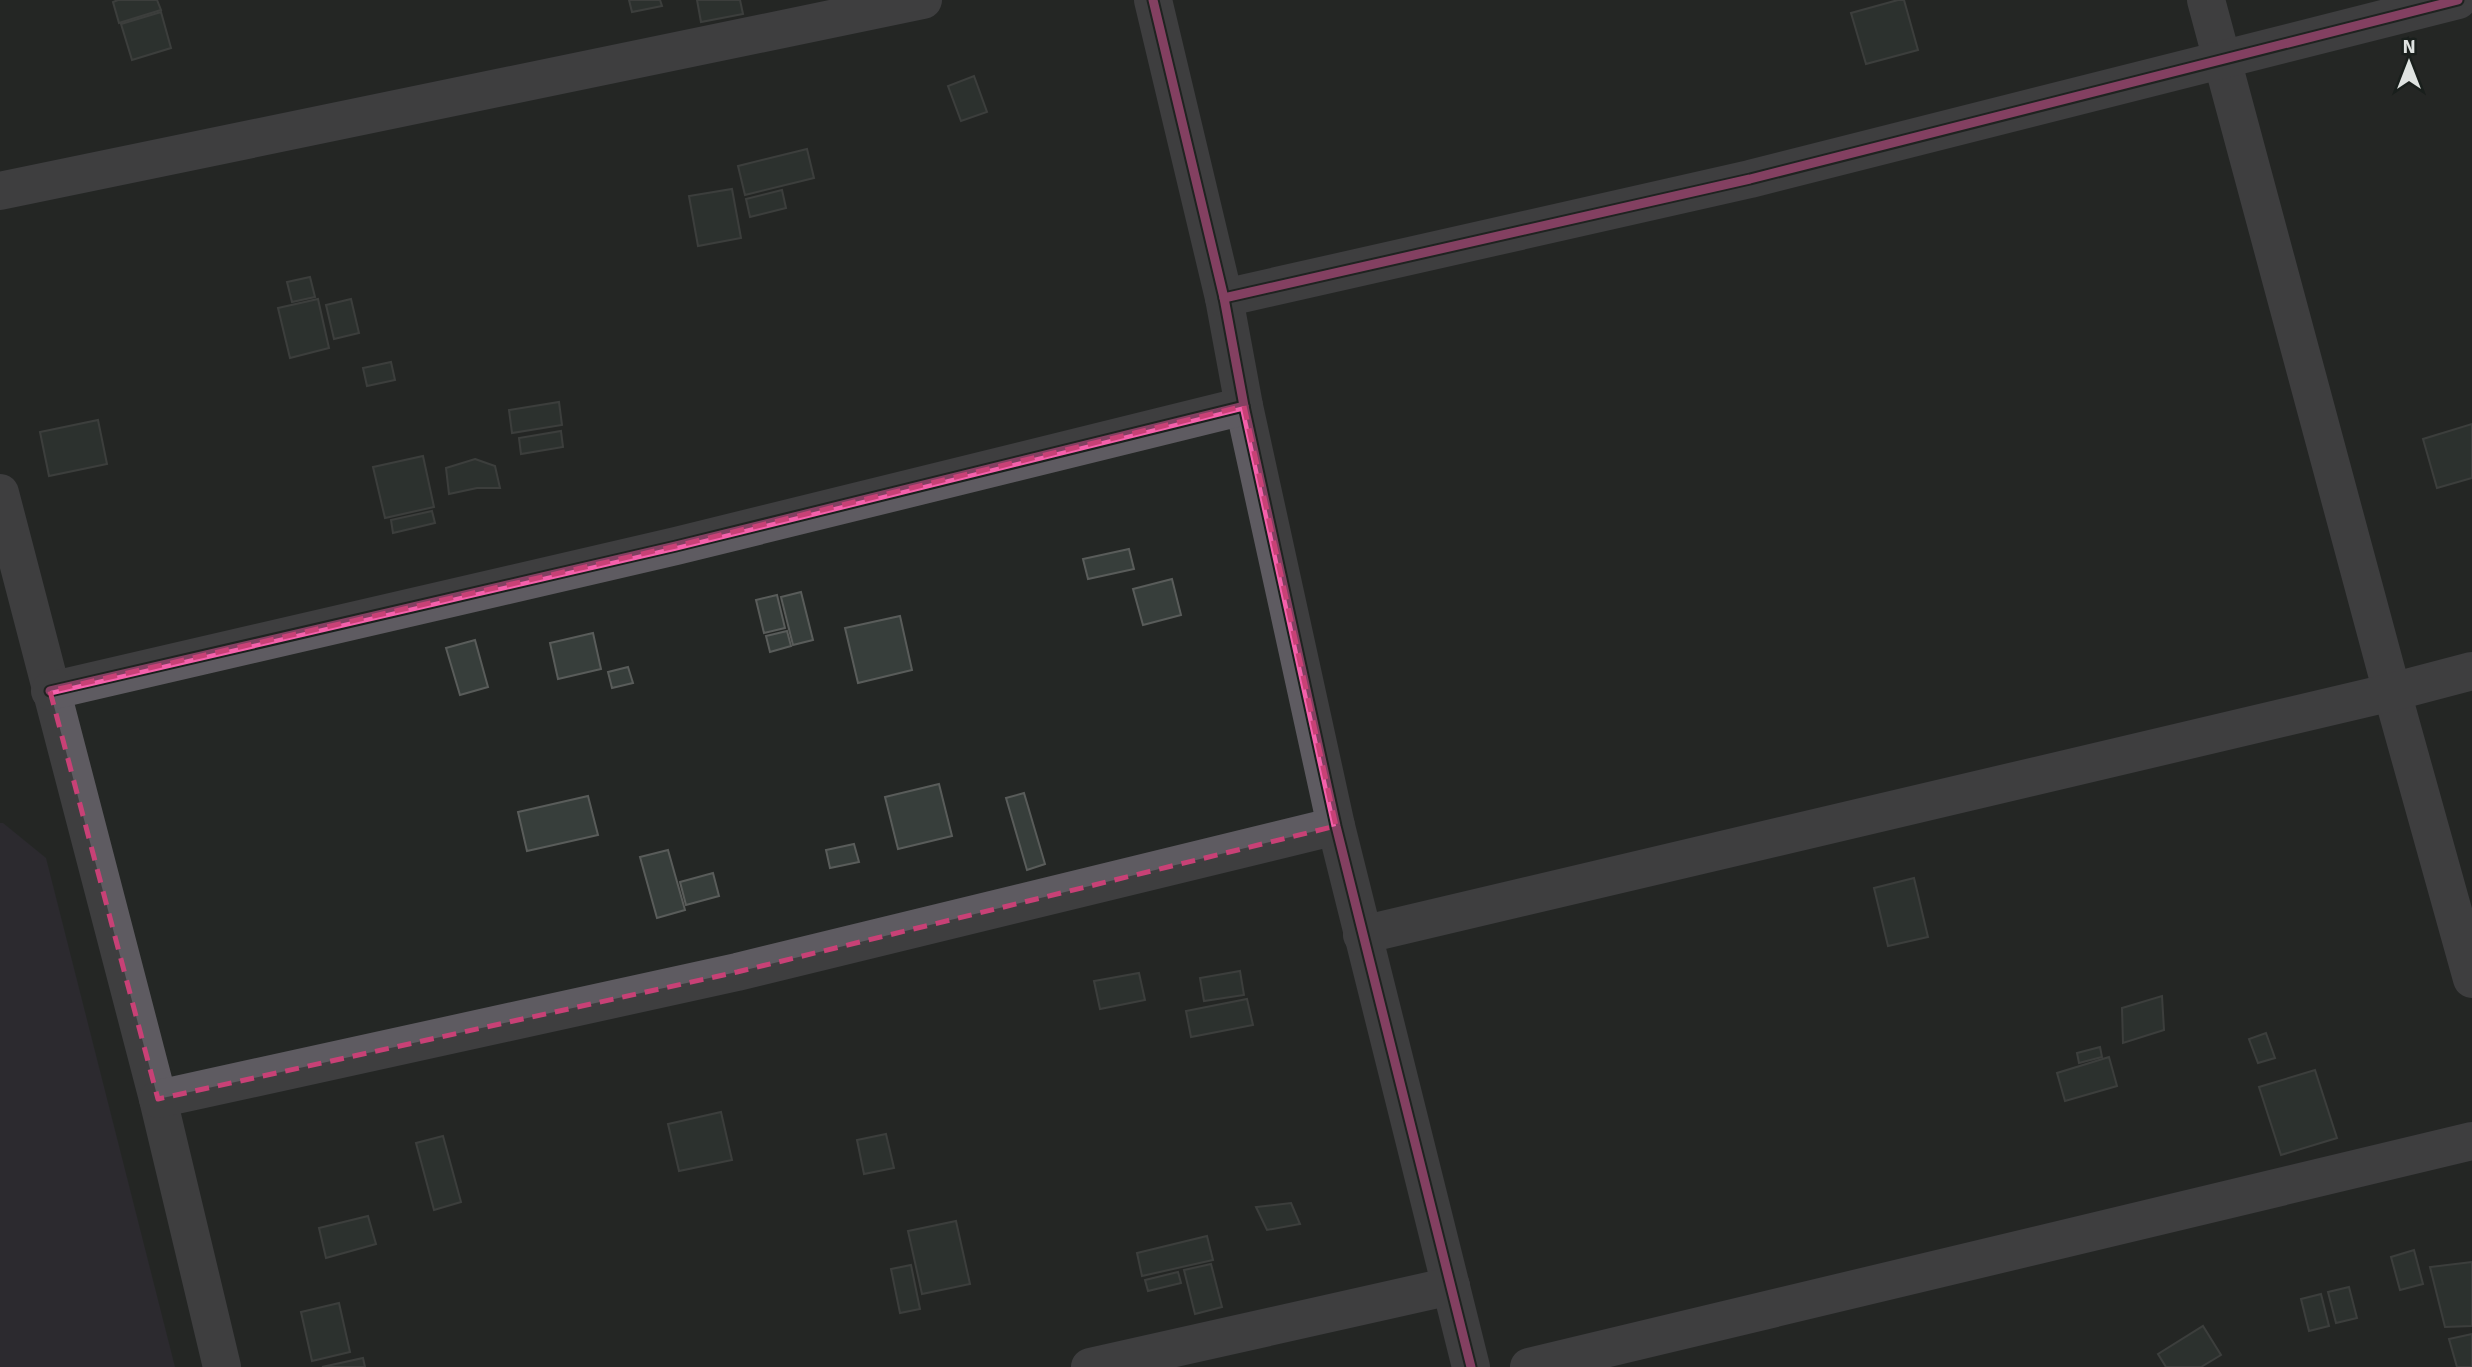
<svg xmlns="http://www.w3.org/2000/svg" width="2472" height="1367" viewBox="0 0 2472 1367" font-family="Signika,sans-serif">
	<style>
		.green { fill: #352f3c }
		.building { fill: #373e3b; stroke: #595c5a; stroke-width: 2 }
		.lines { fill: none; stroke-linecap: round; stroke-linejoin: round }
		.minor { stroke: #5e5b61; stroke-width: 38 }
		.cycleway-casing { stroke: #191f1c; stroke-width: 13 }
		.cycleway { stroke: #f560ab; stroke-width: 9 }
		.marked { fill: none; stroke: #c84176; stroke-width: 5; stroke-dasharray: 14 9; stroke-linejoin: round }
	</style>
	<rect width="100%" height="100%" fill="#242725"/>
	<path class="green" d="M0,823H3L46,858L175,1367H0Z"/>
	<g class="building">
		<path d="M118,0H157L161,10L119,23L113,2Z"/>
		<path d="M629,0H660L662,6L632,12Z"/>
		<path d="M697,0H740L743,14L701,22Z"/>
		<path d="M1898,0H1904L1918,50L1866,64L1851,13Z"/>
		<path d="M161,12L171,48L132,60L121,24Z"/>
		<path d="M974,76L987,112L961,121L948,86Z"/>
		<path d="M807,149L814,178L745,195L738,166Z"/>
		<path d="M732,189L741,238L698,246L689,196Z"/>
		<path d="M782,190L786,208L750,217L746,199Z"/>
		<path d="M310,277L315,297L292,302L287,282Z"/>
		<path d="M318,299L329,348L290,358L278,308Z"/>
		<path d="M351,299L359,333L334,339L326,305Z"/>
		<path d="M391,362L395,380L367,386L363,368Z"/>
		<path d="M559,402L562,425L512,433L509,410Z"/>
		<path d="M98,420L107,464L49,476L40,432Z"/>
		<path d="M2472,424V478L2437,488L2423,439Z"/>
		<path d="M561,431L563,447L521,454L519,438Z"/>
		<path d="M423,456L434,507L385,518L373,467Z"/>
		<path d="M475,459L495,466L500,488H477L449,494L446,468Z"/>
		<path d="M432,511L435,523L393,533L391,520Z"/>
		<path d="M1129,549L1134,569L1088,579L1083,559Z"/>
		<path d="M1172,579L1181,615L1143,625L1133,589Z"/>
		<path d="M801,592L813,640L793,645L781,597Z"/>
		<path d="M777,595L785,628L764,633L756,600Z"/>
		<path d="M900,616L912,670L858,683L845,628Z"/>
		<path d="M787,631L791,646L770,652L766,636Z"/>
		<path d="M593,633L601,669L558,679L550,643Z"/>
		<path d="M475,640L488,687L460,695L446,648Z"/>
		<path d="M628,667L633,683L612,688L608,672Z"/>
		<path d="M939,784L952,836L898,849L885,797Z"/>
		<path d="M1024,793L1045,864L1027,870L1006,798Z"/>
		<path d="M588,796L598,835L527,851L518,812Z"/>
		<path d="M854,844L859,862L830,868L826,850Z"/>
		<path d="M668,850L685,910L657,918L640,857Z"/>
		<path d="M713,873L719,896L686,905L680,882Z"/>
		<path d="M1914,878L1928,937L1888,946L1874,888Z"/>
		<path d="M1240,971L1244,995L1204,1001L1200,978Z"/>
		<path d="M1139,973L1145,1000L1100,1009L1094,981Z"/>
		<path d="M2162,996L2164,1030L2123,1043L2122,1008Z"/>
		<path d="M1247,999L1253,1025L1191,1037L1186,1011Z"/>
		<path d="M2266,1033L2275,1058L2258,1063L2249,1039Z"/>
		<path d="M2100,1047L2102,1057L2079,1063L2077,1053Z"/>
		<path d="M2109,1057L2117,1086L2065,1101L2057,1073Z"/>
		<path d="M2315,1070L2337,1138L2281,1155L2259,1087Z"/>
		<path d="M721,1112L732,1160L679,1171L668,1124Z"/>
		<path d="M886,1134L894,1168L864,1174L857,1140Z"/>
		<path d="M443,1136L461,1202L434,1210L416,1143Z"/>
		<path d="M1291,1203L1300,1224L1267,1230L1256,1207Z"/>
		<path d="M368,1216L376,1244L326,1258L319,1228Z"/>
		<path d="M956,1221L970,1284L922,1294L908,1231Z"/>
		<path d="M1207,1236L1213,1260L1142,1276L1137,1253Z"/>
		<path d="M2414,1250L2423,1284L2400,1290L2391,1257Z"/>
		<path d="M2472,1262V1326L2445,1327L2430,1267Z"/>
		<path d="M1211,1264L1222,1307L1195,1314L1184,1270Z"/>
		<path d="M911,1265L920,1309L900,1313L891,1269Z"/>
		<path d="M1178,1272L1181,1283L1148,1291L1145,1280Z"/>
		<path d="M2349,1287L2357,1318L2336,1323L2328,1292Z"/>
		<path d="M2321,1294L2329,1326L2309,1331L2301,1299Z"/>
		<path d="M339,1303L350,1352L312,1361L301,1312Z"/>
		<path d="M2203,1326L2221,1355L2201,1367H2166L2158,1354Z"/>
		<path d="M2472,1334V1367H2457L2449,1339Z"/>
		<path d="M363,1358L365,1367H322Z"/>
	</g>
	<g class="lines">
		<g class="minor">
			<path d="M1153,0L1224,298L1244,406L1336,826L1471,1367"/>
			<path d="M2206,0L2392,692L2472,979"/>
			<path d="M0,191L923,0"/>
			<path d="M1224,298L1750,179L2458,0"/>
			<path d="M0,493L158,1099L222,1367"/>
			<path d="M50,691L676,546L1244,406"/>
			<path d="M1362,935L2392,692L2472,671"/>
			<path d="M158,1099L737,972L1336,826"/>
			<path d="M1090,1367L1451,1286"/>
			<path d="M1529,1367L2472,1141"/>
		</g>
		<defs>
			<g id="cycleway">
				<path d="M1153,0L1224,298L1244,406L1336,826L1471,1367"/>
				<path d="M1224,298L1750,179L2458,0"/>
				<path d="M50,691L676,546L1244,406"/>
			</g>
		</defs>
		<use href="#cycleway" class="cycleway-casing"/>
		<use href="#cycleway" class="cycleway"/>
	</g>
	<path d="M0 0H2472V1367H0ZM1244,406L1336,826L737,972L158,1099L50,691L676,546Z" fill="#242725" fill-opacity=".55" fill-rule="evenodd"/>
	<path class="marked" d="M1244,406L1336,826L737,972L158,1099L50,691L676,546Z"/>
	<g transform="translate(2409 63)" stroke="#191f1c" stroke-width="5" paint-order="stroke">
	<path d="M0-5L12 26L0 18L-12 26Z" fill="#dfe3e1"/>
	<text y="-10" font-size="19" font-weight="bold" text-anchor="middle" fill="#dfe3e1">N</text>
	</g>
</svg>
